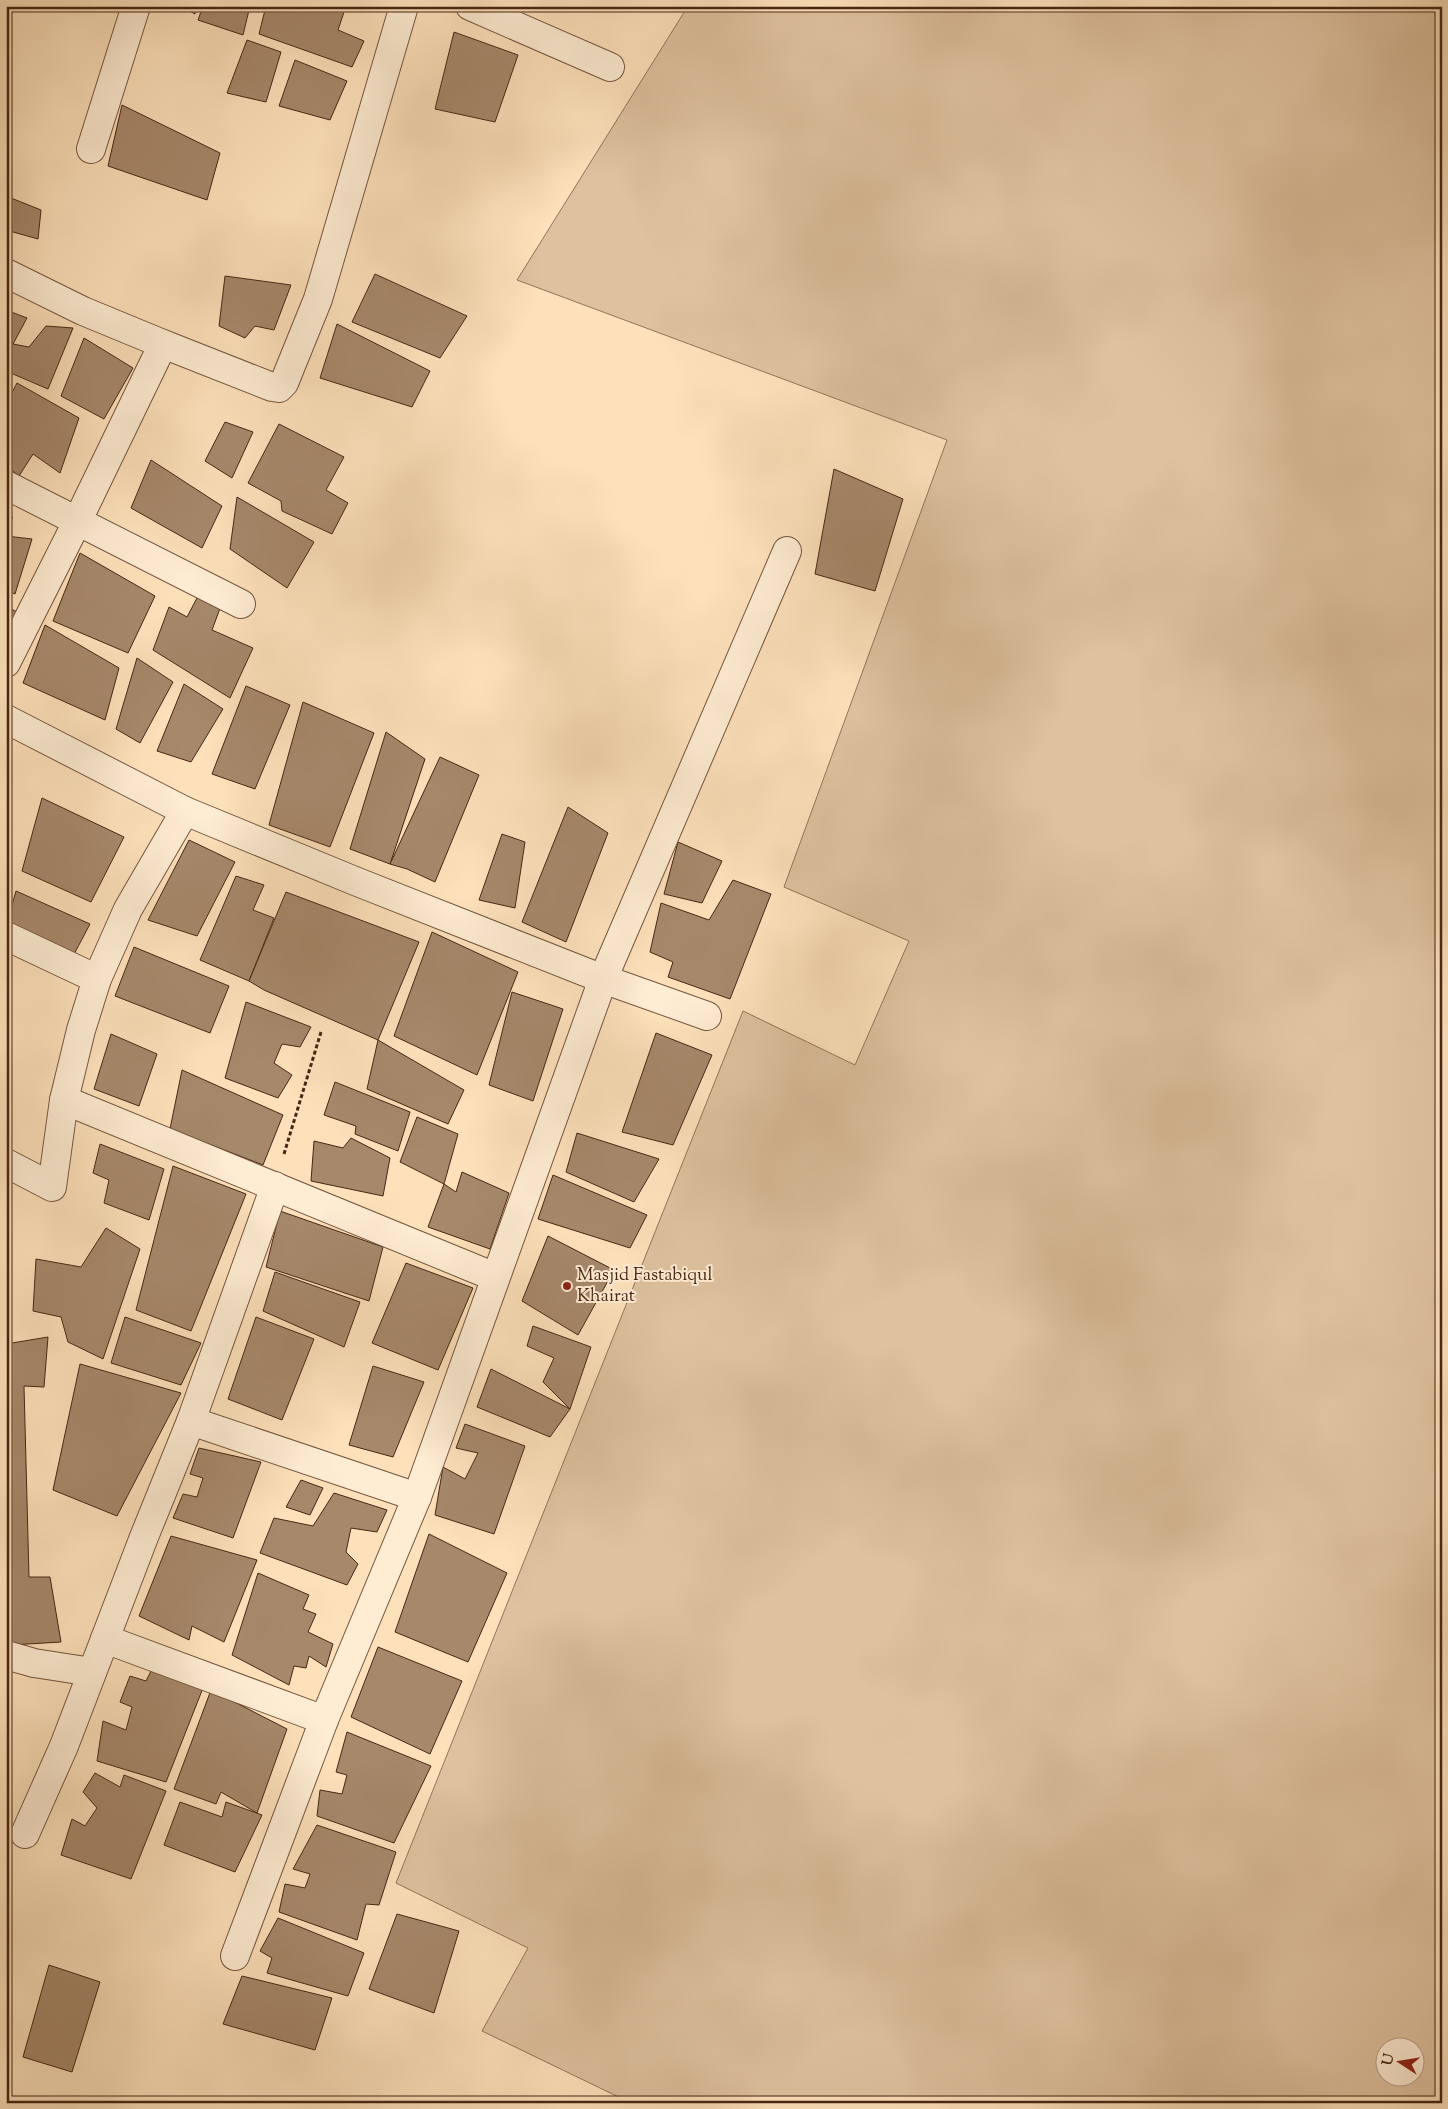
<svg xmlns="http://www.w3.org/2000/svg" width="1448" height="2109" viewBox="0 0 1448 2109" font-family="'Sorts Mill Goudy',serif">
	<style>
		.green { fill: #dec19f; stroke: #92745a; fill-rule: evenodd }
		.building { fill: #a6886b; stroke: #472714 }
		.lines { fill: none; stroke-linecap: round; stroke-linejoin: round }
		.minor-casing { stroke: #74563e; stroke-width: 30 }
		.path { stroke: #472714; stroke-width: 3; stroke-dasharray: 4 2.5; stroke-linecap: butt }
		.minor { stroke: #feecd3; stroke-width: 28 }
		.poi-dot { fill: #8f2418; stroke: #feecd3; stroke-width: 2 }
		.labels { text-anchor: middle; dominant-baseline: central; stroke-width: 4; stroke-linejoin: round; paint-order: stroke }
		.poi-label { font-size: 18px; fill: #472714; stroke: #feecd3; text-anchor: start }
	</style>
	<rect width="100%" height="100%" fill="#fde1bb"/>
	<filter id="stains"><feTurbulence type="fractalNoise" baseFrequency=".004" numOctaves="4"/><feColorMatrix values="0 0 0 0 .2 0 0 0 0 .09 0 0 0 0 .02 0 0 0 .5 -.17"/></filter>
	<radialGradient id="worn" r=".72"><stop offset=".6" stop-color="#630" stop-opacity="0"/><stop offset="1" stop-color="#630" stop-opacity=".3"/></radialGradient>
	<path class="green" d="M688,6H1442V2103H631L482,2031L528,1948L396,1883L743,1011L855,1065L909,941L784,887L947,440L517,280ZM1386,2046H1416V2076H1386Z"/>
	<g class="building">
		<path d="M180,6H197L195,14Z"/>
		<path d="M203,6H250L243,35L198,20Z"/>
		<path d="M266,6H346L338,30L364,41L352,67L259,34Z"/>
		<path d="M454,32L518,55L495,122L435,109Z"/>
		<path d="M247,40L281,52L266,102L227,93Z"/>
		<path d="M295,60L347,81L330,120L279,106Z"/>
		<path d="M122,105L220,153L207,200L108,166Z"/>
		<path d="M6,196L41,210L38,239L6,230Z"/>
		<path d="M375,274L467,316L440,358L352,322Z"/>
		<path d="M225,276L291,285L274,330L255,326L245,338L219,326Z"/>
		<path d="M6,310L27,318L13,344L29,347L46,326L73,328L48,389L6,371Z"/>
		<path d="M337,324L430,371L412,407L320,378Z"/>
		<path d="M84,338L133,368L104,419L61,396Z"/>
		<path d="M17,383L79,418L60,473L33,454L19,476L6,465V404Z"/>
		<path d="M225,422L253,432L232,478L205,461Z"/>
		<path d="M279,424L344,457L326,490L348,503L332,534L282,511L281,501L248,483Z"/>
		<path d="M151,460L222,506L202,548L131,508Z"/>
		<path d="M834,469L903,499L875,591L815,574Z"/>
		<path d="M237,497L314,542L287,588L230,549Z"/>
		<path d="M6,515L13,518L6,525Z"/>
		<path d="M6,536L32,539L15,594L6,590Z"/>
		<path d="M80,553L155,596L128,653L53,621Z"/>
		<path d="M197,598L222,603L212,630L253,648L230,698L153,650L169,607L187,617Z"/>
		<path d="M6,606L17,612L6,636Z"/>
		<path d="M45,625L119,668L105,720L23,683Z"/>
		<path d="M137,658L173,682L140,743L116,729Z"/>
		<path d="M184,684L223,709L191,762L157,751Z"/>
		<path d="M246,686L290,705L255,789L212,774Z"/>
		<path d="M303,702L374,733L330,847L269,825Z"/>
		<path d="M386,732L425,759L390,864L350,849Z"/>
		<path d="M440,757L479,775L435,882L407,869L390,864Z"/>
		<path d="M42,798L124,837L91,902L22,871Z"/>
		<path d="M568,807L608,833L566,942L522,922Z"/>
		<path d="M502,834L525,842L515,908L479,900Z"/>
		<path d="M189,840L235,862L197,936L148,920Z"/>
		<path d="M678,842L722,861L702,903L664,894Z"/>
		<path d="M236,876L264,885L253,910L274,918L249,981L200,960Z"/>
		<path d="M733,880L771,894L730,999L668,977L673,962L650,952L661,903L709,920Z"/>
		<path d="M16,891L90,924L71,960L6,926Z"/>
		<path d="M286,892L419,942L378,1040L264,990L249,981Z"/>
		<path d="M432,932L518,972L477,1075L394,1036Z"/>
		<path d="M134,947L229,986L210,1033L115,996Z"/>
		<path d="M512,992L563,1009L533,1101L489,1085Z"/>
		<path d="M246,1002L311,1027L300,1047L282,1044L274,1063L292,1075L278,1098L225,1078Z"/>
		<path d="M656,1033L712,1055L673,1145L622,1132Z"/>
		<path d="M111,1034L157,1054L139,1106L94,1089Z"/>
		<path d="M378,1040L464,1090L448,1124L367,1089Z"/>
		<path d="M182,1070L283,1115L263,1165L170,1129Z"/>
		<path d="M335,1082L410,1112L398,1151L355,1134L356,1126L324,1115Z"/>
		<path d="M417,1117L458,1134L444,1184L400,1162Z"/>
		<path d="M577,1133L659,1159L634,1202L566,1172Z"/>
		<path d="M351,1138L390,1158L383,1196L311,1181L314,1141L343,1148Z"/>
		<path d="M100,1144L164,1169L149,1220L104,1203L109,1180L93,1173Z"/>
		<path d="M173,1166L246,1194L191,1331L136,1310Z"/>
		<path d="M462,1172L509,1193L490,1249L428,1227L444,1184L456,1192Z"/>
		<path d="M553,1175L647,1215L630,1248L538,1219Z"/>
		<path d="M280,1211L383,1247L369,1301L266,1267Z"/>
		<path d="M106,1228L140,1249L103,1359L68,1342L61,1317L33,1311L36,1259L81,1267Z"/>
		<path d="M548,1236L614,1270L578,1335L522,1301Z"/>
		<path d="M406,1263L473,1288L438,1370L372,1343Z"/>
		<path d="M275,1272L360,1302L344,1347L263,1311Z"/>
		<path d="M125,1317L201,1343L181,1385L111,1363Z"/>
		<path d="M256,1317L314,1339L282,1420L228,1399Z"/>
		<path d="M533,1326L591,1347L570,1409L543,1382L554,1358L527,1346Z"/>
		<path d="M48,1337L44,1387L24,1386L29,1577H50L61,1642L11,1645L6,1638V1344Z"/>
		<path d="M80,1364L181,1393L117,1516L53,1490Z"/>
		<path d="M373,1366L424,1382L393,1457L349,1445Z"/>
		<path d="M491,1369L570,1409L550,1437L477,1407Z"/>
		<path d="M465,1424L525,1446L494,1534L435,1515L443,1467L465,1479L478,1453L456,1448Z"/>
		<path d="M199,1448L261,1462L233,1538L173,1518L183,1494L197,1497L203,1478L190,1474Z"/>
		<path d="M301,1480L323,1488L310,1515L286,1507Z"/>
		<path d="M334,1493L387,1510L377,1532L351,1528L346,1552L358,1564L347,1585L260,1553L274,1518L313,1526Z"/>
		<path d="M429,1534L507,1573L468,1662L395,1632Z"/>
		<path d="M171,1536L257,1560L224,1642L192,1626L189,1640L139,1616Z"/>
		<path d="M258,1573L309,1595L303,1609L316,1614L308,1632L333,1644L326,1667L309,1656L306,1668L294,1666L289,1685L232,1655Z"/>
		<path d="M378,1647L462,1681L430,1754L351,1717Z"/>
		<path d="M152,1669L203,1688L166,1782L97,1761L103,1721L126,1730L132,1707L120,1702L130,1676L146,1681Z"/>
		<path d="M211,1690L287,1729L257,1813L221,1792L216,1804L174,1789Z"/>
		<path d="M347,1732L431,1766L394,1843L317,1816L320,1790L342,1794L347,1775L336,1772Z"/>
		<path d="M95,1773L120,1787L124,1775L166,1791L131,1879L61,1855L72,1819L85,1826L97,1808L83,1792Z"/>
		<path d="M180,1802L222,1817L226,1802L262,1815L235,1872L164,1845Z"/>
		<path d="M317,1825L396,1852L379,1905L366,1904L357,1940L279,1912L285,1884L305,1888L310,1874L293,1869Z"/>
		<path d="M397,1914L459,1931L434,2013L369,1989Z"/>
		<path d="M278,1918L364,1953L348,1996L267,1973L272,1958L260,1951Z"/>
		<path d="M49,1965L100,1982L72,2072L23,2057Z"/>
		<path d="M242,1976L332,1998L315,2050L223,2024Z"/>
	</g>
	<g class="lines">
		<defs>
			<g id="minor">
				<path d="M470,6L610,67"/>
				<path d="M91,149L136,6"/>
				<path d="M6,273L83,311L163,344L77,522L6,663"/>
				<path d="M163,344L272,387L279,388L284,383L318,299L404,6"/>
				<path d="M6,485L241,604"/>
				<path d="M6,719L185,811L355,881L603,979L707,1016"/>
				<path d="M6,936L97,979"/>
				<path d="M64,1100L495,1277"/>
				<path d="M6,1163L52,1187L64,1100L81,1030L97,979L128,909L185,811"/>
				<path d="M191,1421L417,1497"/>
				<path d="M105,1639L324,1720"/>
				<path d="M6,1655L34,1663L92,1672"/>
				<path d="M25,1834L64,1746L144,1537L191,1421L275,1186"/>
				<path d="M235,1956L324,1720L417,1497L603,979L787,551"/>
			</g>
		</defs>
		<use href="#minor" class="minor-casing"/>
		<path class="path" d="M284,1154L321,1032"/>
		<use href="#minor" class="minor"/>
	</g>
	<circle class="poi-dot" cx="567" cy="1286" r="5"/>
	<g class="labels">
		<g class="poi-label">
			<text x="577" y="1276">Masjid Fastabiqul<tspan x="577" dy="21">Khairat</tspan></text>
		</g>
	</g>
	<rect width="1448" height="2109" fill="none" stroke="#fde1bb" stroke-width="25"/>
	<rect x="8" y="8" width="1433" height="2094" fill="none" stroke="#472714" stroke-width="2.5"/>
	<rect x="12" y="12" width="1423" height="2084" fill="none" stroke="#472714"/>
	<g transform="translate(1400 2062) rotate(282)"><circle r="24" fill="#feecd3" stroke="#b59d87"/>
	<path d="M0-4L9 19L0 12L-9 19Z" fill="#8f2418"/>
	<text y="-8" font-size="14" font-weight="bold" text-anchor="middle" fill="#472714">U</text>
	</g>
	<rect width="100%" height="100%" filter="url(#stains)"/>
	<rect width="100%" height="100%" fill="url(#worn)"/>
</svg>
